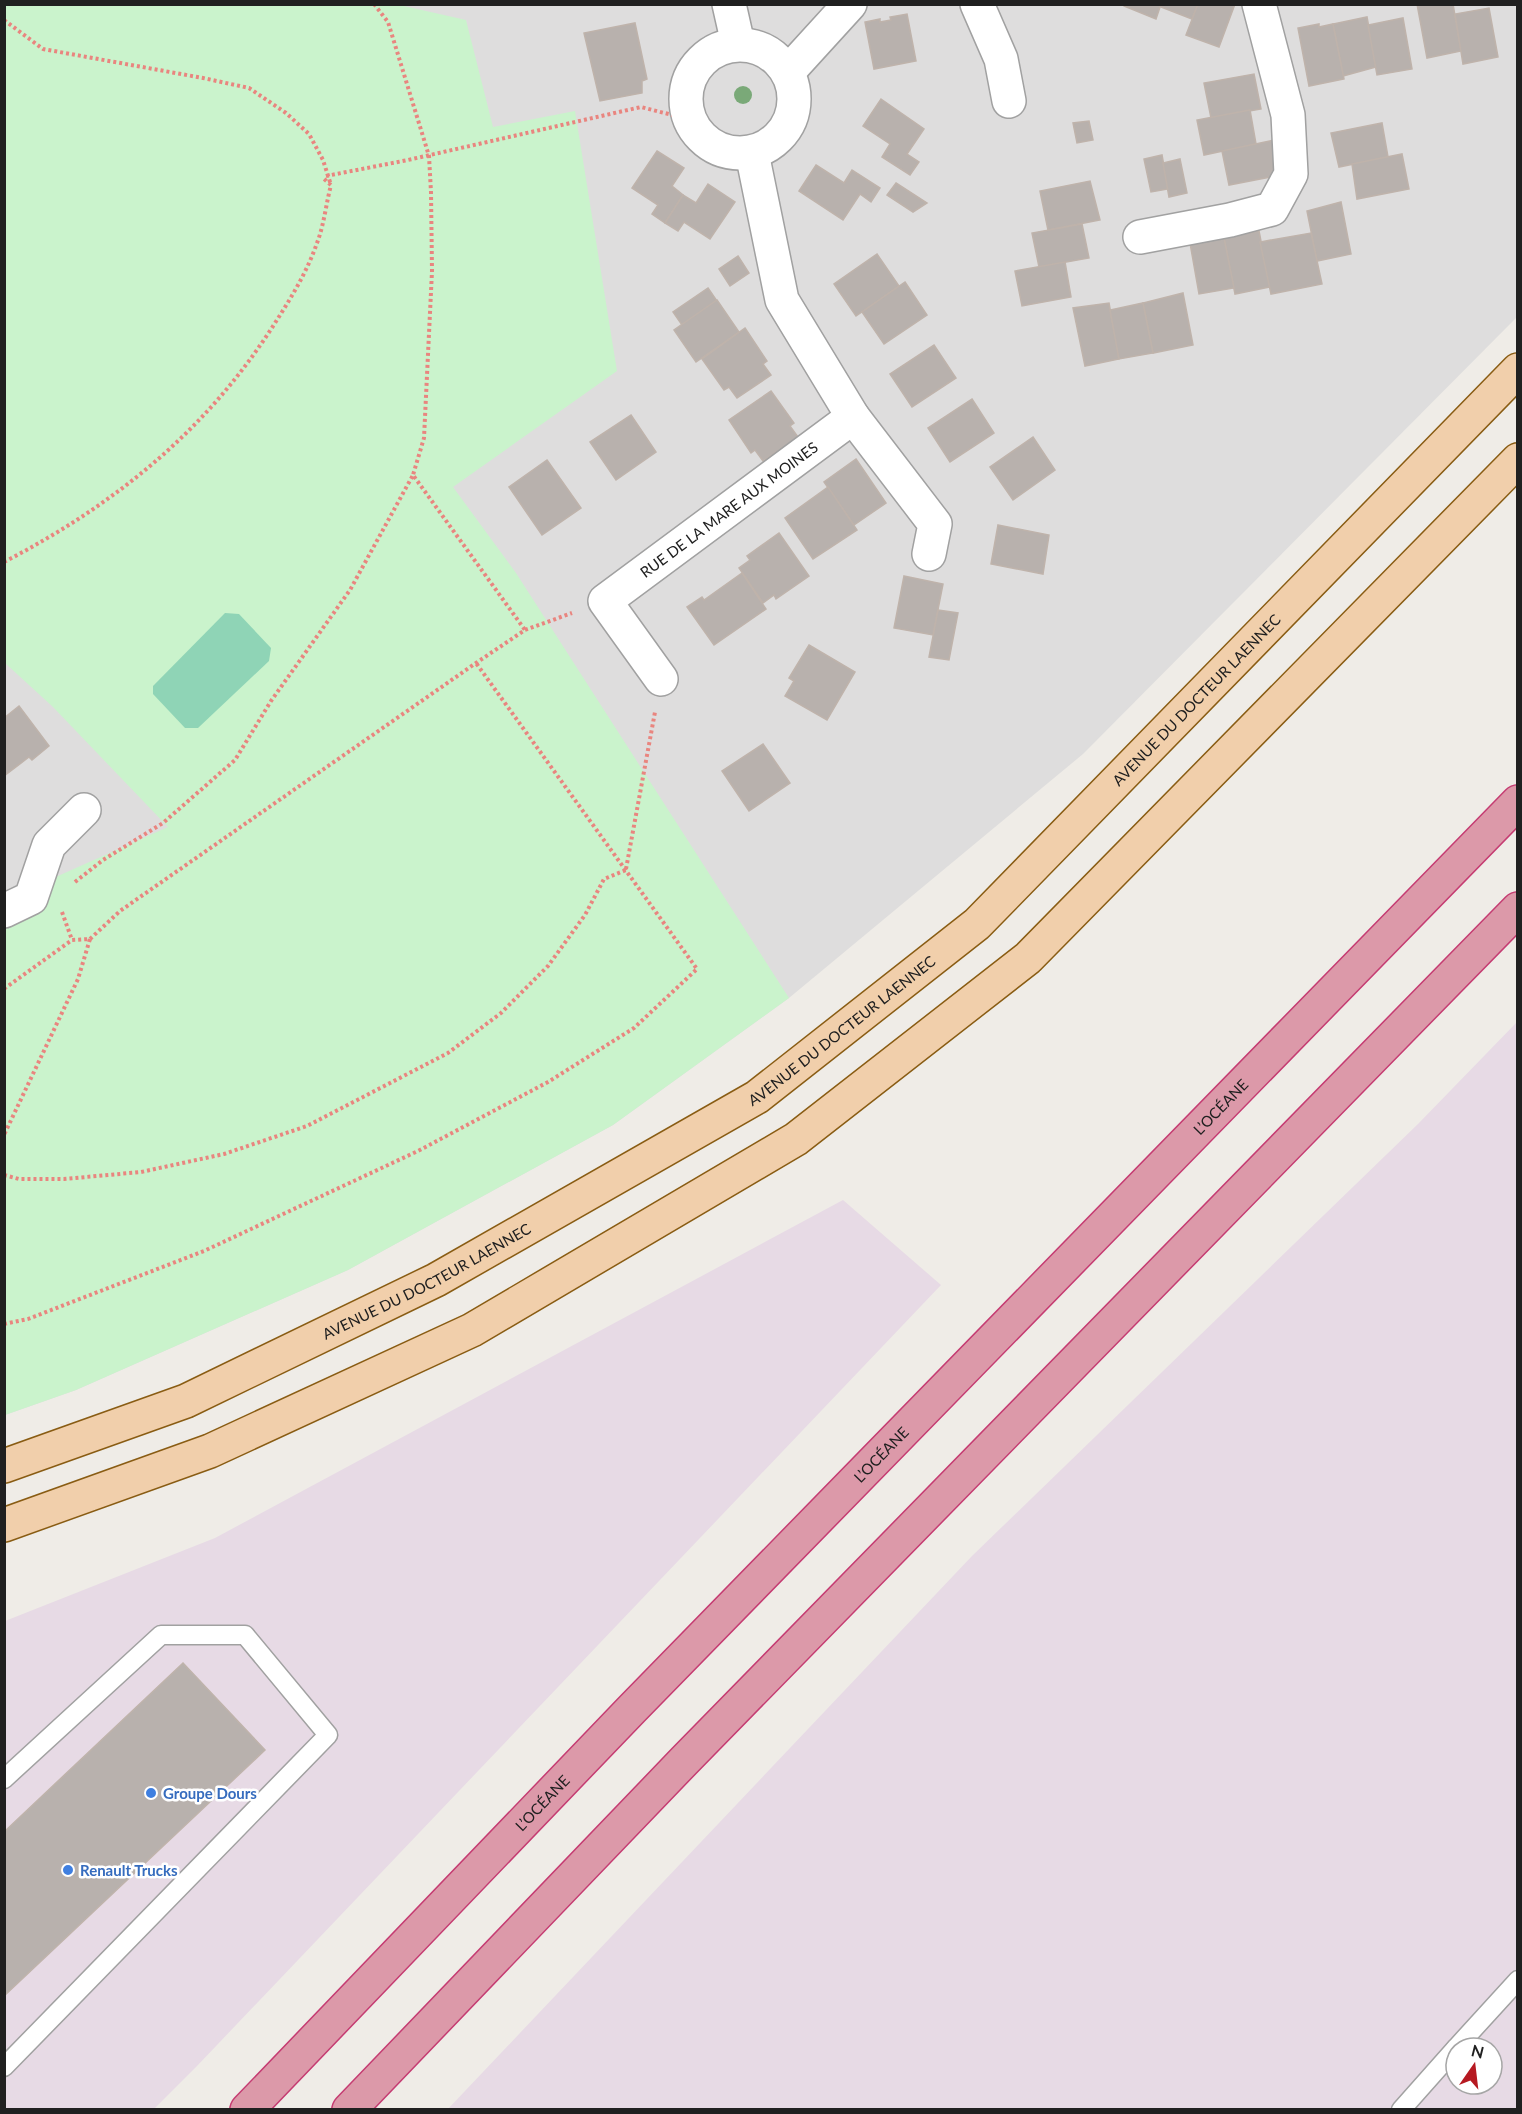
<svg xmlns="http://www.w3.org/2000/svg" width="1522" height="2114" viewBox="0 0 1522 2114" font-family="Lato,sans-serif">
	<style>
		.residential { fill: #dedddd }
		.industrial { fill: #e7dae5; fill-rule: evenodd }
		.park { fill: #caf3cc }
		.pitch { fill: #8fd4b6 }
		.building { fill: #b8b1ad; stroke: #bfb3ab; stroke-width: 1.5 }
		.lines { fill: none; stroke-linecap: round; stroke-linejoin: round }
		.lane-casing { stroke: #a1a1a1; stroke-width: 21 }
		.street-casing { stroke: #a1a1a1; stroke-width: 36 }
		.primary-casing { stroke: #895c13; stroke-width: 36 }
		.highway-casing { stroke: #c53c72; stroke-width: 36 }
		.path { stroke: #e9857f; stroke-width: 4; stroke-dasharray: 3 3; stroke-linecap: butt }
		.lane { stroke: #fff; stroke-width: 18 }
		.street { stroke: #fff; stroke-width: 33 }
		.primary { stroke: #f1cfab; stroke-width: 33 }
		.highway { stroke: #dc99a9; stroke-width: 33 }
		.tree { fill: #7aa978 }
		.shop-dot { fill: #3f7fe0; stroke: #fff; stroke-width: 2 }
		.labels { text-anchor: middle; dominant-baseline: central; stroke-width: 5; stroke-linejoin: round; paint-order: stroke }
		.street-label { font-size: 15px; fill: #202020; stroke: #fff }
		.shop-label { font-size: 15px; font-weight: bold; fill: #366cbe; stroke: #fff; text-anchor: start }
	</style>
	<rect width="100%" height="100%" fill="#efece7"/>
	<path class="residential" d="M4,5H1517V317L1083,754L789,998L613,1125L348,1270L76,1390L5,1415Z"/>
	<g class="industrial">
		<path d="M1517,1022V2109L447,2110L972,1556L1418,1124ZM1456,2048H1492V2084H1456Z"/>
		<path d="M843,1200L941,1285L197,2066L154,2109L5,2110V1621L215,1538Z"/>
	</g>
	<path class="park" d="M395,4L466,20L493,127L575,111L617,371L453,487L516,573L789,998L613,1125L348,1270L76,1390L5,1415L4,900L168,827L53,707L5,663V5Z"/>
	<path class="pitch" d="M225,613L239,614L271,648L269,661L198,728H185L153,694V686Z"/>
	<g class="building">
		<path d="M1124,4H1161L1156,19L1124,6Z"/>
		<path d="M1161,4H1198L1192,19L1161,7Z"/>
		<path d="M1198,4H1235L1219,47L1186,35Z"/>
		<path d="M1417,4H1453L1461,51L1427,58Z"/>
		<path d="M1489,8L1498,57L1463,64L1455,14Z"/>
		<path d="M907,14L916,61L874,69L865,22L880,19V22L891,20L890,17Z"/>
		<path d="M1367,17L1376,67L1343,76L1333,24Z"/>
		<path d="M1403,18L1412,69L1377,75L1368,25Z"/>
		<path d="M635,23L647,79L642,81V93L600,101L584,33Z"/>
		<path d="M1319,24V27L1333,24L1344,79L1309,86L1298,28Z"/>
		<path d="M1254,74L1261,109L1211,118L1204,83Z"/>
		<path d="M881,99L924,129L907,154L919,162L910,175L882,157L890,144L863,126Z"/>
		<path d="M1250,110L1256,144L1204,155L1197,120Z"/>
		<path d="M1089,121L1093,140L1077,143L1073,123Z"/>
		<path d="M1382,123L1388,157L1339,167L1331,133Z"/>
		<path d="M1274,140L1281,175L1229,185L1222,151Z"/>
		<path d="M657,151L684,168L672,186L683,195L665,223L652,214L658,205L632,188Z"/>
		<path d="M1402,154L1409,189L1357,199L1352,164Z"/>
		<path d="M1162,155L1168,189L1151,192L1144,159Z"/>
		<path d="M1180,159L1187,193L1169,197L1163,163Z"/>
		<path d="M816,165L844,183L852,170L880,188L871,202L860,194L843,220L799,191Z"/>
		<path d="M1090,181L1100,220L1048,230L1040,191Z"/>
		<path d="M896,183L927,203L913,212L887,195Z"/>
		<path d="M708,184L735,202L710,239L684,222L678,231L665,223L683,195L696,203Z"/>
		<path d="M1341,202L1351,254L1317,261L1307,211Z"/>
		<path d="M1082,224L1089,258L1039,267L1032,233Z"/>
		<path d="M1259,231L1270,287L1235,294L1224,238Z"/>
		<path d="M1311,233L1322,284L1271,294L1260,242Z"/>
		<path d="M1210,238L1211,240L1224,238L1234,288L1199,294L1190,243Z"/>
		<path d="M877,254L899,286L856,316L834,284Z"/>
		<path d="M738,256L749,273L730,286L719,269Z"/>
		<path d="M1065,262L1071,297L1022,306L1015,271Z"/>
		<path d="M905,282L927,315L884,344L862,312Z"/>
		<path d="M708,288L717,301L682,325L673,312Z"/>
		<path d="M1183,293L1193,345L1153,353L1143,303Z"/>
		<path d="M717,300L739,332L696,362L674,330Z"/>
		<path d="M1109,303L1119,359L1085,366L1073,308Z"/>
		<path d="M1143,303L1153,353L1119,359L1110,310Z"/>
		<path d="M745,328L767,361L763,364L771,375L737,398L729,387L724,390L702,359Z"/>
		<path d="M934,345L956,378L912,407L890,374Z"/>
		<path d="M771,391L794,423L790,426L798,437L763,461L755,450L751,453L729,420Z"/>
		<path d="M972,399L994,433L950,462L928,428Z"/>
		<path d="M631,415L656,452L616,480L590,442Z"/>
		<path d="M1033,437L1055,470L1013,500L990,467Z"/>
		<path d="M856,459L886,503L854,525L824,482Z"/>
		<path d="M547,460L581,508L542,535L509,487Z"/>
		<path d="M828,487L857,530L813,559L785,518Z"/>
		<path d="M998,525L1049,535L1043,574L991,564Z"/>
		<path d="M779,533L809,576L776,599L774,595L763,603L739,568L750,560L747,556Z"/>
		<path d="M742,573L766,609L714,645L687,607L702,597L704,600Z"/>
		<path d="M904,576L943,584L933,635L894,628Z"/>
		<path d="M938,610L958,613L949,660L929,657Z"/>
		<path d="M809,645L855,672L827,720L785,696L794,681L789,678Z"/>
		<path d="M19,706L49,746L32,760L29,757L4,776V718Z"/>
		<path d="M763,744L790,783L749,811L722,771Z"/>
		<path d="M183,1663L265,1750L4,1996V1832Z"/>
	</g>
	<g class="lines">
		<defs>
			<g id="lane">
				<path d="M4,1779L161,1635H245L328,1735L4,2067"/>
				<path d="M1456,2048L1518,1980"/>
				<path d="M1401,2110L1456,2048"/>
			</g>
			<g id="street">
				<path d="M729,4L738,44"/>
				<path d="M977,4L1001,59L1009,101"/>
				<circle cx="740" cy="99" r="54"/>
				<path d="M788,72L850,4"/>
				<path d="M752,153L782,300L853,417L935,524L929,554"/>
				<path d="M1140,237L1230,220L1272,209L1291,174L1288,115L1259,4"/>
				<path id="s1" d="M661,679L605,601L853,417"/>
				<path d="M4,911L31,898L49,845L84,810"/>
			</g>
			<g id="primary">
				<path id="s2" d="M4,1466L186,1401L436,1280L757,1097L977,924L1518,370"/>
				<path d="M4,1525L210,1451L472,1330L796,1139L1028,958L1518,460"/>
			</g>
			<g id="highway">
				<path id="s3" d="M247,2110L632,1709L1518,802"/>
				<path d="M349,2110L684,1761L1518,909"/>
			</g>
		</defs>
		<use href="#lane" class="lane-casing"/>
		<use href="#street" class="street-casing"/>
		<use href="#primary" class="primary-casing"/>
		<use href="#highway" class="highway-casing"/>
		<g class="path">
			<path d="M374,4L388,22L429,156L431,192L432,271L424,438L413,475"/>
			<path d="M4,20L43,49L203,78L249,88L286,113L309,134L323,160L331,185L322,177"/>
			<path d="M326,176L408,160L641,107L688,119"/>
			<path d="M4,562C116,504 207,430 275,323C291,298 307,272 317,243C324,225 326,204 331,185"/>
			<path d="M626,869L655,712"/>
			<path d="M75,882L103,860L163,823L235,760L271,701L350,590L413,475L525,630"/>
			<path d="M62,912L72,940"/>
			<path d="M90,939L120,911L476,663L525,630L572,613"/>
			<path d="M4,989L72,940L90,939L78,979L4,1135"/>
			<path d="M4,1175L19,1179H64L141,1172L224,1154L307,1126L448,1053L501,1013L548,966L585,915L604,879L626,870"/>
			<path d="M4,1324L28,1319L204,1251L418,1151L548,1082L634,1028L697,969L476,663"/>
		</g>
		<use href="#lane" class="lane"/>
		<use href="#street" class="street"/>
		<use href="#primary" class="primary"/>
		<use href="#highway" class="highway"/>
	</g>
	<circle class="tree" cx="743" cy="95" r="9"/>
	<g class="shop-dot">
		<circle cx="151" cy="1793" r="6"/>
		<circle cx="68" cy="1870" r="6"/>
	</g>
	<g class="labels">
		<g class="street-label">
			<text stroke="none"><textPath href="#s1" startOffset="250">RUE DE LA MARE AUX MOINES</textPath></text>
			<text stroke="none"><textPath href="#s2" startOffset="1434">AVENUE DU DOCTEUR LAENNEC</textPath></text>
			<text stroke="none"><textPath href="#s2" startOffset="948">AVENUE DU DOCTEUR LAENNEC</textPath></text>
			<text stroke="none"><textPath href="#s3" startOffset="1398">L’OCÉANE</textPath></text>
			<text stroke="none"><textPath href="#s2" startOffset="462">AVENUE DU DOCTEUR LAENNEC</textPath></text>
			<text stroke="none"><textPath href="#s3" startOffset="912">L’OCÉANE</textPath></text>
			<text stroke="none"><textPath href="#s3" startOffset="426">L’OCÉANE</textPath></text>
		</g>
		<g class="shop-label">
			<text x="163" y="1793">Groupe Dours</text>
			<text x="80" y="1870">Renault Trucks</text>
		</g>
	</g>
	<rect width="1522" height="2114" fill="none" stroke="#202020" stroke-width="12"/>
	<g transform="translate(1474 2066) rotate(14)"><circle r="28" fill="#ffffff" stroke="#a6a6a6" stroke-width="1.5"/>
	<path d="M0-4.5L10 22L0 15L-10 22Z" fill="#b61921"/>
	<text y="-9" font-size="16" font-weight="bold" text-anchor="middle" fill="#202020">N</text>
	</g>
</svg>
